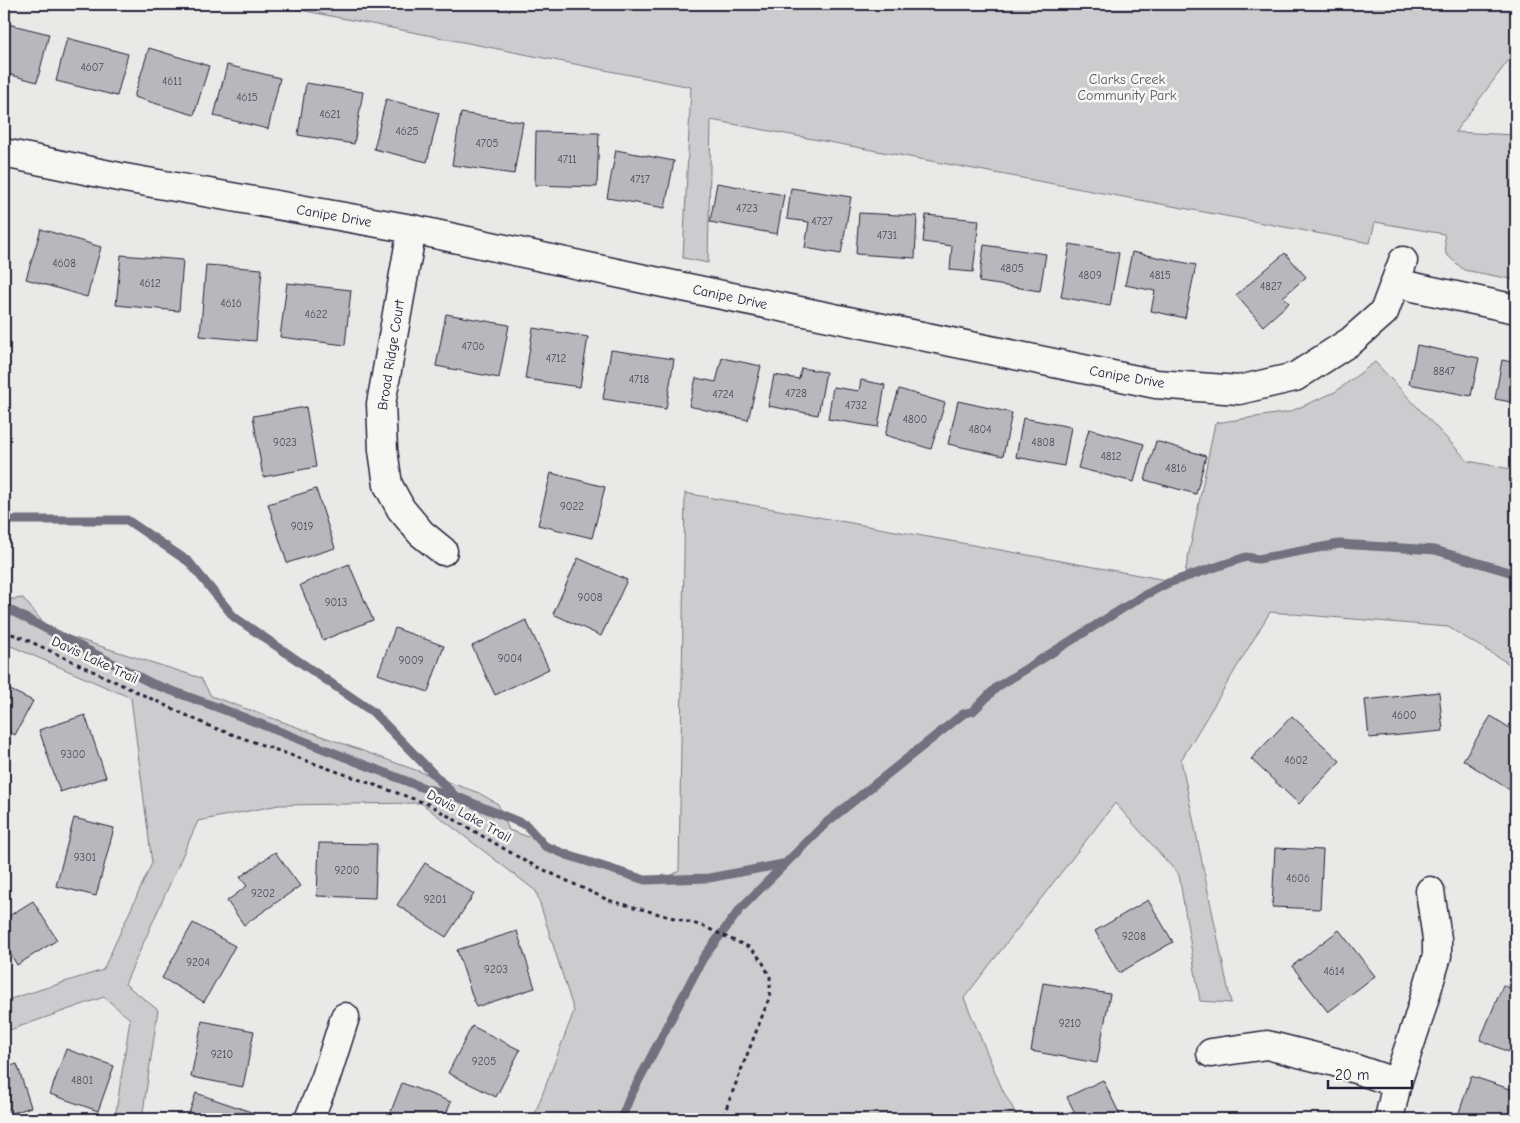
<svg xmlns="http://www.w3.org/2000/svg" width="1520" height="1123" viewBox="0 0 1520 1123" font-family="'Comic Neue',sans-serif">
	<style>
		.green { fill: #ccccce; stroke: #777784 }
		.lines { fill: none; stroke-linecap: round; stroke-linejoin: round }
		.stream { stroke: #71717f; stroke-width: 9 }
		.building { fill: #b8b8bc; stroke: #22223b }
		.minor-casing { stroke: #22223b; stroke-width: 31 }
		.path { stroke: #22223b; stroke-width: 3; stroke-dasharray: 4 4; stroke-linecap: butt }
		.minor { stroke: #f6f6f2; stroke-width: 28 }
		.labels { text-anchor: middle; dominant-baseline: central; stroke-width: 5; stroke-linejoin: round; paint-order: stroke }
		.number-label { font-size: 11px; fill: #48485b }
		.park-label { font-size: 14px; fill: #555567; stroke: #f6f6f2 }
		.street-label { font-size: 14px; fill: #22223b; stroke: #f6f6f2 }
	</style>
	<rect width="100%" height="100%" fill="#e9e9e7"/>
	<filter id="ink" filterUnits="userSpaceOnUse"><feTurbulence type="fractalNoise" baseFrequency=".02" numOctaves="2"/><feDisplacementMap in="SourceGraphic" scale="10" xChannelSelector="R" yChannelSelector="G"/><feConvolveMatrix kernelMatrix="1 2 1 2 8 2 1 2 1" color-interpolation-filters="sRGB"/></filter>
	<g filter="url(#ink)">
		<g class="green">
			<path d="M270,4H1516V50L1455,132L1516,135V280L1464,270L1446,254L1444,234L1375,222L1370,243L711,120L708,263L683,258L691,87Z"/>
			<path d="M1375,362L1468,461L1516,470V668L1448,627L1270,612L1181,760L1231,1003L1200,1001L1179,875L1115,803L964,998L1003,1091L1019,1119H533L574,1011L536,891L421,803L279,805L198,821L125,984L158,1010L142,1119H115L130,1019L104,997L4,1032V1001L103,970L152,863L131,698L4,643V600L23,598L49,630L201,678L211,696L479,793L498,804L509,830L658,883L679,871L685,493L1183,583L1215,423L1289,412L1335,392Z"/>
		</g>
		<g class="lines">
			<g class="stream">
				<path d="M4,520H127L189,562L234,617L373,712L455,796"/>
				<path d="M4,607L153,684L222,709L424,788L455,796L526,825L545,846L570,856L645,880L709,878L783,864"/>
				<path d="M621,1119L630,1097L703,958L741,908L826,823L963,714L973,711L997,687L1141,597L1168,583L1246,557L1258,559L1339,544L1435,550L1516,574"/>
			</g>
		</g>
		<g class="building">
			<path d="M4,23L49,34L37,82L4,73Z"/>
			<path d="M67,38L128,54L117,96L56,81Z"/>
			<path d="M149,48L209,66L194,115L134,97Z"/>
			<path d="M227,65L280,78L268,129L214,116Z"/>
			<path d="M306,83L363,92L354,144L298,135Z"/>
			<path d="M386,99L439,113L427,162L374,149Z"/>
			<path d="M461,113L523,122L514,174L452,165Z"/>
			<path d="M536,132L599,133L597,187L535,185Z"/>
			<path d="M616,150L674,161L665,208L607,198Z"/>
			<path d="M717,183L784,195L777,234L710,222Z"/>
			<path d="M791,188L851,197L841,254L805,248L809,222L787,219Z"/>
			<path d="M859,213L917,216L915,258L856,254Z"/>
			<path d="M926,215L979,220L973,272L950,270L952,246L923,242Z"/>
			<path d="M41,229L101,247L87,297L26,279Z"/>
			<path d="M1070,244L1119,253L1110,306L1061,297Z"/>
			<path d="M984,245L1046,254L1040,291L979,282Z"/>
			<path d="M1132,252L1196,265L1185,318L1151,311L1155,291L1125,285Z"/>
			<path d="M1285,253L1306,277L1283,297L1289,303L1263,326L1236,295Z"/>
			<path d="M121,255L183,260L179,311L116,305Z"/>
			<path d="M206,265L262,269L256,341L200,336Z"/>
			<path d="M287,283L351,290L345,345L280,337Z"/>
			<path d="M446,314L509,325L499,378L436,366Z"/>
			<path d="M533,328L588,337L580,387L525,379Z"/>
			<path d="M1417,345L1479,358L1471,396L1409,384Z"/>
			<path d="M611,350L674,359L666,409L603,399Z"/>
			<path d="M722,358L761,366L748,420L689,406L696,378L716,382Z"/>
			<path d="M1502,360L1516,363V403L1495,399Z"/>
			<path d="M801,368L826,372L818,415L768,406L774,375L799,379Z"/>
			<path d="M861,380L885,385L878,427L828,419L833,387L859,391Z"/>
			<path d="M899,389L945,403L931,449L885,435Z"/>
			<path d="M958,401L1012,413L1003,456L948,444Z"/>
			<path d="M306,407L316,467L263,477L253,416Z"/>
			<path d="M1023,418L1071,427L1064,466L1016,457Z"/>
			<path d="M1089,429L1144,444L1134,482L1078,468Z"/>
			<path d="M1156,441L1206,456L1196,494L1145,480Z"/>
			<path d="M551,473L605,487L592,538L538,525Z"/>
			<path d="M316,489L335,548L287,563L268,504Z"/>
			<path d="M578,558L627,580L601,636L553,614Z"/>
			<path d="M349,564L373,620L323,640L300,585Z"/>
			<path d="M526,620L549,669L495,695L472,646Z"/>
			<path d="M395,628L444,646L428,692L378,674Z"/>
			<path d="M4,687L33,701L15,735L4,729Z"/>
			<path d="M1439,692L1443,731L1369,738L1365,700Z"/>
			<path d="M85,715L106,777L60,792L39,730Z"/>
			<path d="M1292,716L1340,761L1299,804L1251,759Z"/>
			<path d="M1491,716L1516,732V786L1513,792L1463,760Z"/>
			<path d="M74,818L114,828L96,896L56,886Z"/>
			<path d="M319,843L377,844L375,898L317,896Z"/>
			<path d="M1275,848L1323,850L1320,909L1272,907Z"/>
			<path d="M275,852L300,886L244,925L227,901L247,886L240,877Z"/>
			<path d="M425,863L474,894L446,937L397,905Z"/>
			<path d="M1148,900L1173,942L1119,973L1095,931Z"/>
			<path d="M33,901L57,940L17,965L4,943V919Z"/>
			<path d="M193,923L235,946L204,1002L162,978Z"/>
			<path d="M1516,926V958L1510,957Z"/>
			<path d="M1339,930L1375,976L1328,1012L1292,966Z"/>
			<path d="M517,931L535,988L476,1007L457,950Z"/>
			<path d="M1043,983L1110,994L1097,1063L1031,1051Z"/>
			<path d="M1503,985L1516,991V1055L1480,1040Z"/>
			<path d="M202,1021L254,1031L243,1087L191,1077Z"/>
			<path d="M472,1026L520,1050L496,1097L448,1073Z"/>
			<path d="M66,1049L114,1066L98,1111L50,1094Z"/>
			<path d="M17,1064L31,1107L4,1116V1068Z"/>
			<path d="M1471,1076L1516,1091V1119H1457Z"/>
			<path d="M1103,1080L1122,1119H1078L1067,1097Z"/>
			<path d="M402,1083L451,1102L444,1119H388Z"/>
			<path d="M196,1093L254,1113L251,1119H187Z"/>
		</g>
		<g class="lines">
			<defs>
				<g id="minor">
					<path d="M4,153L119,177L412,229L649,280L1156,384L1239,390L1295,377L1351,341L1384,312L1403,261"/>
					<path d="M412,229L381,404L383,450L388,485L401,509L421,533L443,551"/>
					<path d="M1395,283L1516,309"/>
					<path d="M1211,1053L1267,1045L1335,1062L1397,1083"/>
					<path d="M309,1119L326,1077L345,1017"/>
					<path d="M1389,1119L1397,1083L1418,1020L1437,956V939L1430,891"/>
				</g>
			</defs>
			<use href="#minor" class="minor-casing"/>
			<path class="path" d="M4,631L25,639L209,726L428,804L525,861L608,900L703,926L735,941L751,948L762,961L770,977V996L722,1119"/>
			<use href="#minor" class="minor"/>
		</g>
	</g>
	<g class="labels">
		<g class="number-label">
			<text x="92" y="67">4607</text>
			<text x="172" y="81">4611</text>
			<text x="247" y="97">4615</text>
			<text x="330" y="114">4621</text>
			<text x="407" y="131">4625</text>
			<text x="487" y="143">4705</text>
			<text x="567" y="159">4711</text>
			<text x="640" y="179">4717</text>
			<text x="747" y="208">4723</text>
			<text x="822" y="221">4727</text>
			<text x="887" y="235">4731</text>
			<text x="64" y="263">4608</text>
			<text x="1012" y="268">4805</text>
			<text x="1090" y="275">4809</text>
			<text x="1160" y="275">4815</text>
			<text x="150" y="283">4612</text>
			<text x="1271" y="286">4827</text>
			<text x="231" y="303">4616</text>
			<text x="316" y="314">4622</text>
			<text x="473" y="346">4706</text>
			<text x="556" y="358">4712</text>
			<text x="1444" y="371">8847</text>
			<text x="639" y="379">4718</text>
			<text x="796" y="393">4728</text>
			<text x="723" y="394">4724</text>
			<text x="856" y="405">4732</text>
			<text x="915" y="419">4800</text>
			<text x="980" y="429">4804</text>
			<text x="285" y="442">9023</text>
			<text x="1043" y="442">4808</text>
			<text x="1111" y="456">4812</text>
			<text x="1176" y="468">4816</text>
			<text x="572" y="506">9022</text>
			<text x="302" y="526">9019</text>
			<text x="590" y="597">9008</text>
			<text x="336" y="602">9013</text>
			<text x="510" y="658">9004</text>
			<text x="411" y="660">9009</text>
			<text x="1404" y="715">4600</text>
			<text x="73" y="754">9300</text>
			<text x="1296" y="760">4602</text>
			<text x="85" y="857">9301</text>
			<text x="347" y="870">9200</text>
			<text x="1298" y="878">4606</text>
			<text x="263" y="893">9202</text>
			<text x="435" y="899">9201</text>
			<text x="1134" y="936">9208</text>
			<text x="198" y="962">9204</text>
			<text x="496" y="969">9203</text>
			<text x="1334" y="971">4614</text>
			<text x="1070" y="1023">9210</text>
			<text x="222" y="1054">9210</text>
			<text x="484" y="1061">9205</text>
			<text x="82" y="1080">4801</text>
		</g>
		<g class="park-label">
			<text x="1127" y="79">Clarks Creek<tspan x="1127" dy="16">Community Park</tspan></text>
		</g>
		<g class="street-label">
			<text transform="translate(334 216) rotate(10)">Canipe Drive</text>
			<text transform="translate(730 297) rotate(12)">Canipe Drive</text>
			<text transform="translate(391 355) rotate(-81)">Broad Ridge Court</text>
			<text transform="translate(1127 377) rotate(10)">Canipe Drive</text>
			<text transform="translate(95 660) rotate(25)">Davis Lake Trail</text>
			<text transform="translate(469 816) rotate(29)">Davis Lake Trail</text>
		</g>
	</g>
	<rect width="1520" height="1123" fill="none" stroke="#f6f6f2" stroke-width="20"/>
	<rect x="10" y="10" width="1500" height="1103" fill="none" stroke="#22223b" stroke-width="2" filter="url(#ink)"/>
	<path d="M1328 1080v8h84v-8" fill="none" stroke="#22223b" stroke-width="2.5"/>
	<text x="1335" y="1080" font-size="15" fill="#22223b" stroke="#f6f6f2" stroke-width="4" paint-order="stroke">20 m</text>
</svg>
